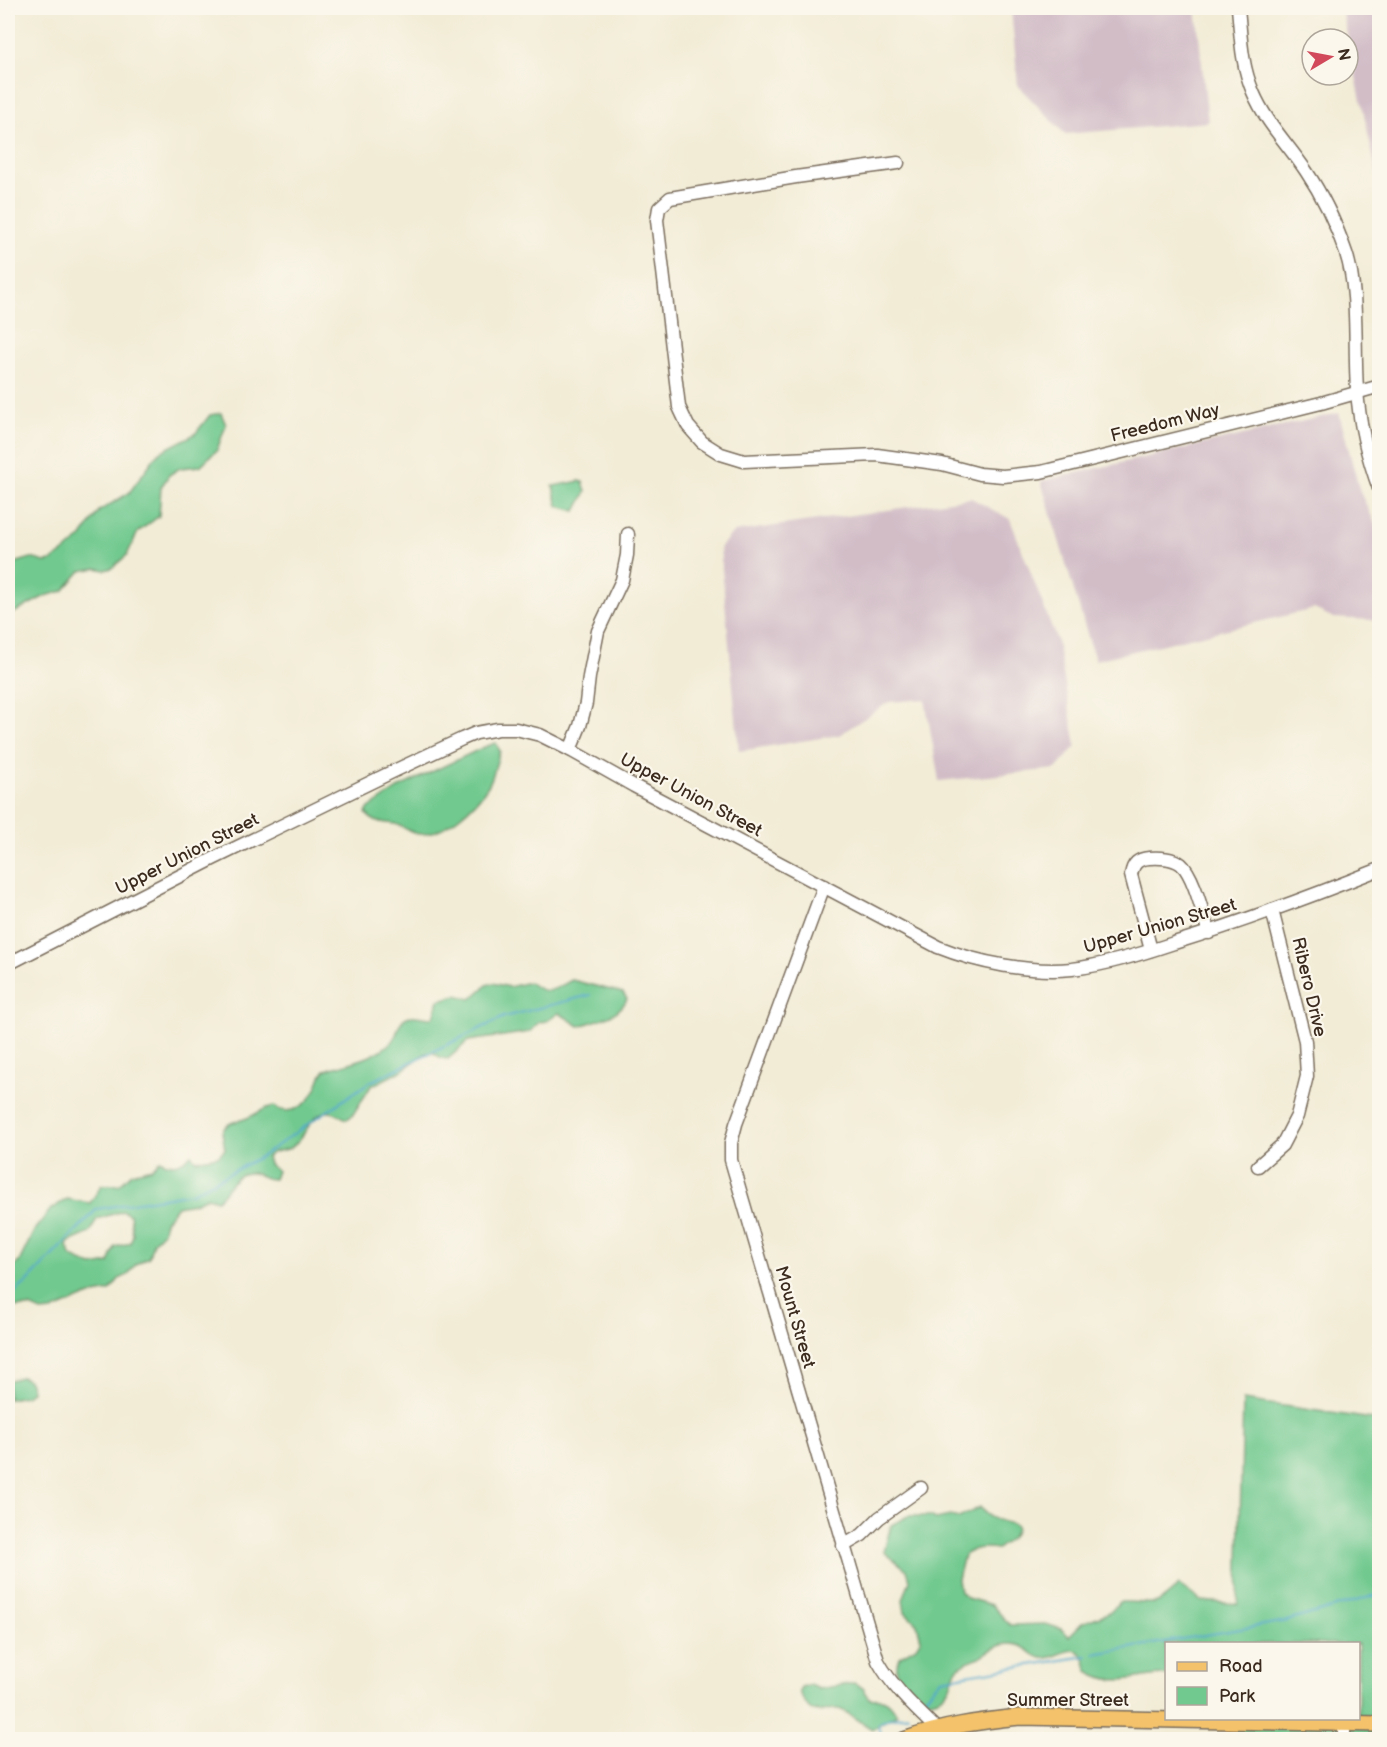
<svg xmlns="http://www.w3.org/2000/svg" width="1387" height="1747" viewBox="0 0 1387 1747" font-family="'Balsamiq Sans',sans-serif">
	<style>
		.industrial { fill: #d2bdc7 }
		.green { fill: #71c98f; stroke: #567a56; stroke-width: 1.5; fill-rule: evenodd }
		.lines { fill: none; stroke-linecap: round; stroke-linejoin: round }
		.stream { stroke: #51a7cd; stroke-width: 2 }
		.minor-casing { stroke: #7b6e5e; stroke-width: 15 }
		.major-casing { stroke: #7b6e5e; stroke-width: 18 }
		.minor { stroke: #fff; stroke-width: 12 }
		.major { stroke: #f3c26a; stroke-width: 15 }
		.labels { text-anchor: middle; dominant-baseline: central; stroke-width: 4.5; stroke-linejoin: round; paint-order: stroke }
		.street-label { font-size: 18px; fill: #3b2a1e; stroke: #fbf7ec }
	</style>
	<rect width="100%" height="100%" fill="#fbf7ec"/>
	<filter id="ink" filterUnits="userSpaceOnUse"><feTurbulence type="fractalNoise" baseFrequency=".0167" numOctaves="2"/><feDisplacementMap in="SourceGraphic" scale="12" xChannelSelector="R" yChannelSelector="G"/><feConvolveMatrix kernelMatrix="1 2 1 2 8 2 1 2 1" color-interpolation-filters="sRGB"/></filter>
	<filter id="wash" filterUnits="userSpaceOnUse"><feTurbulence type="fractalNoise" baseFrequency=".008" numOctaves="4" result="noise"/><feDisplacementMap in="SourceGraphic" scale="24" xChannelSelector="R" yChannelSelector="G"/><feGaussianBlur stdDeviation="1.35" result="paint"/><feColorMatrix in="noise" values="0 0 0 0 0 0 0 0 0 0 0 0 0 0 0 0 0 1.4 0 .05"/><feComposite in="paint" operator="in"/></filter>
	<g filter="url(#wash)">
		<rect width="100%" height="100%" fill="#f2ecd6"/>
		<g class="industrial">
			<path d="M1011,8H1196L1208,122L1065,134L1018,86Z"/>
			<path d="M1341,8H1379V185L1348,39Z"/>
			<path d="M1339,413L1360,492L1379,532V618L1374,620L1334,618L1314,609L1095,660L1041,481Z"/>
			<path d="M971,498L1010,519L1057,641L1076,746L1056,769L939,781L925,699L889,702L839,735L739,751L720,547L734,532Z"/>
		</g>
		<g class="green">
			<path d="M221,413L226,425L217,450L200,466L180,468L169,475L161,487L159,516L138,532L127,555L112,568L105,570L96,568L81,571L63,591L45,596L8,616V565L31,558L45,562L51,561L64,552L81,538L99,511L129,493L158,453L195,434L210,415Z"/>
			<path d="M580,481L583,482L586,492L576,511L558,506L553,486Z"/>
			<path d="M496,743L500,751C496,762 494,777 488,786C475,806 445,834 421,834C412,835 404,826 395,824C384,822 373,824 366,813L369,808L402,786L484,747Z"/>
			<path d="M572,980L623,993L627,999C619,1017 596,1020 579,1026L559,1013L547,1021L539,1022L530,1032L468,1041L448,1059L441,1058L434,1053H426L401,1071L371,1086L352,1116L347,1119C342,1117 335,1112 329,1112C311,1111 305,1139 292,1147C284,1152 273,1149 267,1157L269,1164L277,1171L274,1179C263,1180 260,1173 251,1173C232,1173 229,1190 217,1200L207,1197L194,1203L177,1206L165,1221L163,1232L153,1242L149,1257L136,1264L128,1275L119,1279L110,1291L90,1295L52,1311L41,1312L30,1307H15L8,1309V1267L14,1266L19,1262L35,1229L51,1209L67,1199L90,1203L102,1185H119L132,1173L152,1168L160,1160C172,1167 181,1164 191,1155L196,1160L218,1156L225,1149L222,1132C228,1120 236,1123 247,1118C257,1114 263,1108 274,1106C288,1117 306,1107 314,1092C319,1085 319,1077 325,1070C347,1063 377,1059 393,1040C399,1033 397,1022 407,1017C416,1013 426,1020 434,1017L439,1000L457,995L471,999L487,985L493,983L509,987L529,982C547,997 553,990 572,980ZM123,1211L130,1215L133,1235L130,1243L115,1247L109,1263L92,1266L72,1257L67,1246L69,1242L90,1233L97,1219Z"/>
			<path d="M20,1377C28,1377 32,1385 32,1391L25,1396L8,1399V1381Z"/>
			<path d="M1243,1400L1379,1420V1739H1235V1719L1358,1718V1644H1166V1675C1139,1675 1114,1688 1088,1671C1086,1667 1086,1662 1084,1658C1076,1639 1055,1661 1042,1658C1033,1657 1027,1647 1018,1645C1002,1641 993,1649 980,1657C973,1660 964,1662 959,1667C952,1673 953,1681 949,1688C941,1701 926,1702 912,1700C901,1684 892,1676 899,1657L916,1647L921,1639L917,1624L905,1612L903,1600L910,1580L907,1570L884,1552L891,1525L908,1516H930L936,1519L950,1516L959,1518L980,1507C987,1519 1002,1521 1015,1525L1017,1528L1011,1538L997,1549C984,1547 976,1547 964,1555L958,1579L960,1592L967,1598L992,1605L1010,1625L1046,1624L1061,1629L1069,1636L1082,1623L1108,1613L1120,1602C1155,1601 1152,1612 1179,1585L1201,1601L1238,1604Z"/>
			<path d="M854,1683L863,1688L870,1699C885,1697 890,1701 897,1714L872,1729C863,1724 846,1710 838,1709C833,1708 829,1710 823,1711C809,1715 805,1702 799,1692L801,1687L810,1685L818,1689Z"/>
		</g>
		<g class="lines">
			<g class="stream">
				<path d="M8,1297L25,1284L97,1209L192,1193L262,1156L368,1083L504,1017L590,995"/>
				<path d="M1094,1654L1287,1621L1380,1594"/>
				<path d="M920,1703L941,1679L1087,1656"/>
				<path d="M881,1738L878,1724L888,1719L908,1715"/>
			</g>
		</g>
	</g>
	<g filter="url(#ink)">
		<g class="lines">
			<defs>
				<g id="minor">
					<path d="M1238,8C1241,37 1241,64 1253,92C1266,123 1288,144 1306,171C1323,196 1336,224 1346,253C1359,292 1354,347 1357,389C1359,424 1368,459 1380,491"/>
					<path d="M898,163L796,177L670,198L659,208L657,220L679,407L688,426L702,442L721,454L744,461L877,455L942,464L980,474L1003,476L1041,472L1321,403L1380,386"/>
					<path d="M570,750L580,726L586,703L589,677L598,631L622,580L627,555L628,534"/>
					<path d="M824,886L736,1124L731,1143V1160L878,1661C895,1692 923,1715 948,1740"/>
					<path d="M1151,950L1131,875C1133,863 1138,859 1149,858C1159,857 1173,858 1181,864C1194,875 1203,915 1209,933"/>
					<path d="M8,964L213,859L394,771L462,739L476,733L498,729H516L540,735L570,750L634,786L938,947C978,963 1029,973 1072,969C1106,965 1141,954 1174,943C1243,922 1312,896 1380,869"/>
					<path d="M1258,1166L1282,1145L1297,1116L1307,1076L1305,1041L1272,910"/>
					<path d="M843,1546L862,1535L879,1518L921,1488"/>
					<path d="M1344,1723V1740"/>
				</g>
				<path id="major" d="M904,1740C942,1726 980,1721 1020,1717L1380,1724"/>
			</defs>
			<use href="#minor" class="minor-casing"/>
			<use href="#major" class="major-casing"/>
			<use href="#minor" class="minor"/>
			<use href="#major" class="major"/>
		</g>
	</g>
	<g class="labels">
		<g class="street-label">
			<text transform="translate(1165 423) rotate(-14)">Freedom Way</text>
			<text transform="translate(691 795) rotate(28)">Upper Union Street</text>
			<text transform="translate(187 854) rotate(-27)">Upper Union Street</text>
			<text transform="translate(1160 926) rotate(-16)">Upper Union Street</text>
			<text transform="translate(1309 987) rotate(77)">Ribero Drive</text>
			<text transform="translate(795 1317) rotate(74)">Mount Street</text>
			<text x="1068" y="1700">Summer Street</text>
		</g>
	</g>
	<rect width="1387" height="1747" fill="none" stroke="#fbf7ec" stroke-width="30"/>
	<rect x="1165" y="1642" width="195" height="78" fill="#fbf7ec" stroke="#aea59a" stroke-width="1.5"/>
	<rect x="1177" y="1662" width="30" height="9" fill="#f3c26a" stroke="#aea59a" stroke-width="1.5"/>
	<text x="1219" y="1672" font-size="18" fill="#3b2a1e">Road</text>
	<rect x="1177" y="1687" width="30" height="18" fill="#71c98f" stroke="#aea59a" stroke-width="1.5"/>
	<text x="1219" y="1702" font-size="18" fill="#3b2a1e">Park</text>
	<g transform="translate(1330 57) rotate(80)"><circle r="28" fill="#fbf7ec" stroke="#aea59a" stroke-width="1.5"/>
	<path d="M0-4.5L10 22L0 15L-10 22Z" fill="#d1495b"/>
	<text y="-9" font-size="16" font-weight="bold" text-anchor="middle" fill="#3b2a1e">N</text>
	</g>
</svg>
